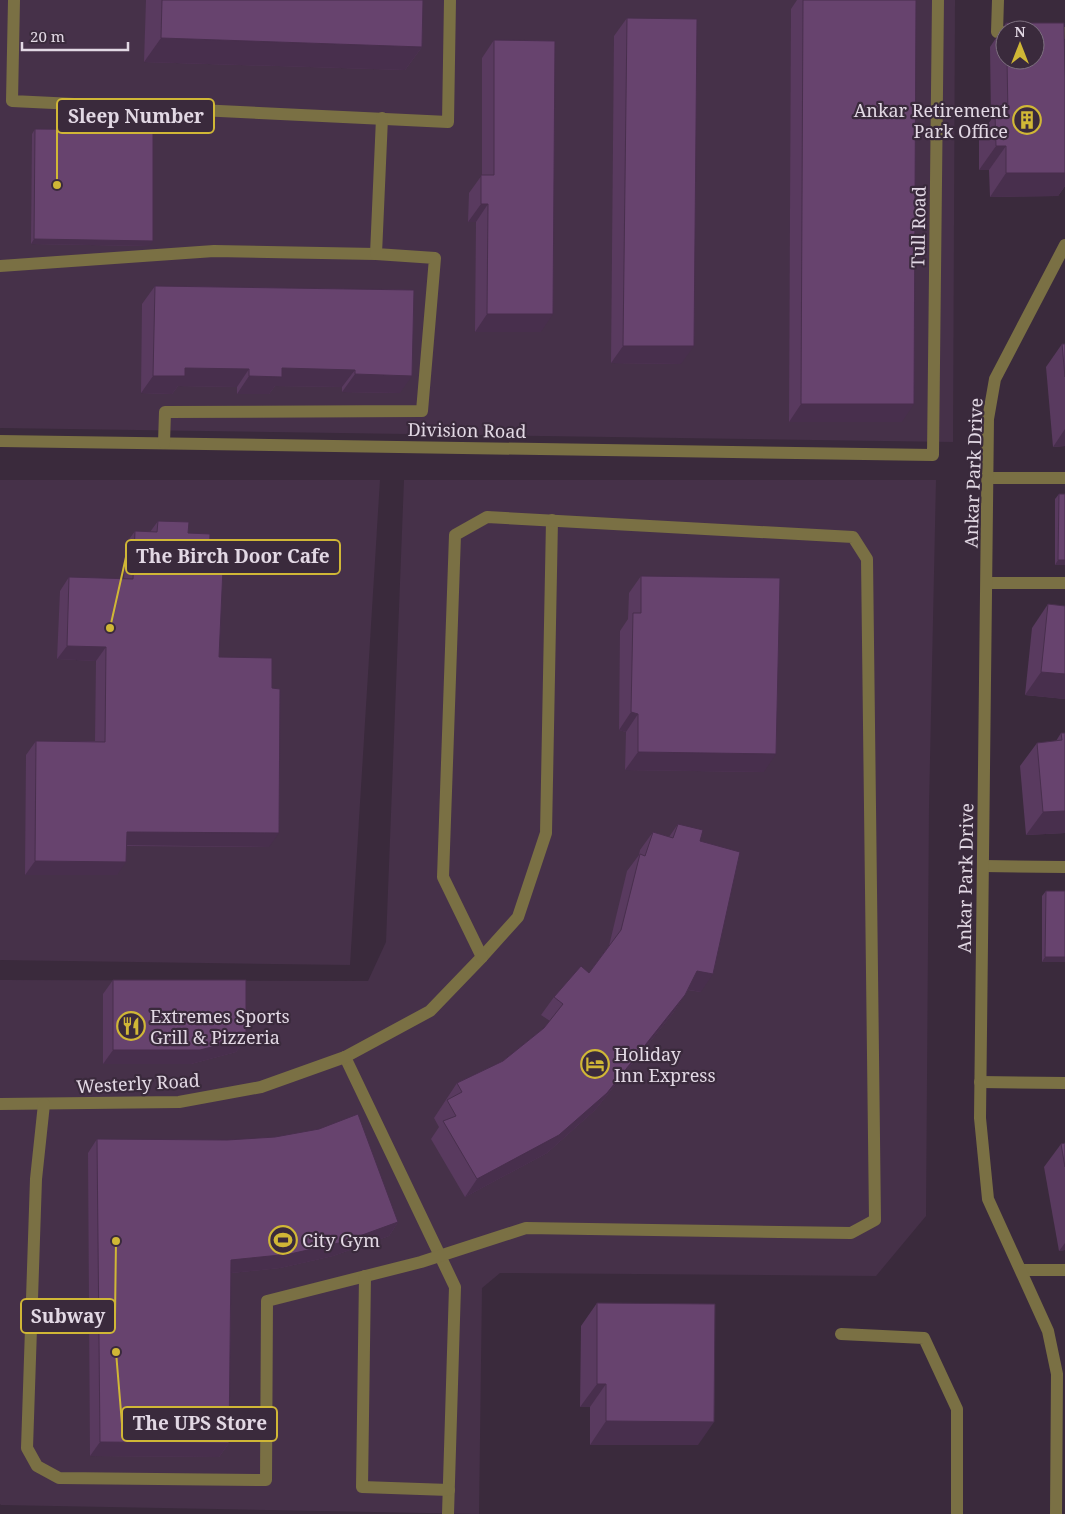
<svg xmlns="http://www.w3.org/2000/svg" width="1065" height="1514" viewBox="0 0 1065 1514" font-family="'Noto Serif',serif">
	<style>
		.built { fill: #463149 }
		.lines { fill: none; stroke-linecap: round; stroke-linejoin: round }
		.minor { stroke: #7a7044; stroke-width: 12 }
		.wall { fill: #593a5f; fill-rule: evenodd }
		.shaded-wall { fill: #482f4d }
		.building { fill: #67436e; stroke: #482f4d }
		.labels { text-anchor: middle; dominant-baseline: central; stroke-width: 4.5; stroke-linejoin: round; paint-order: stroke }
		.poi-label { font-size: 18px; fill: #e2d8e4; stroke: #3a2a3c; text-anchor: start }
		.street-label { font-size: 18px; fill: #e2d8e4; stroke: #3a2a3c }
		.leader { fill: none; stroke: #d0b736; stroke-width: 2 }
		.callout-dot { fill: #d0b736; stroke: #3a2a3c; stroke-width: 2 }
		.callout { fill: #3a2a3c; stroke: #d0b736; stroke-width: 2 }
		.callout-label { font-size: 19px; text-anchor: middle; font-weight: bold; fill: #e2d8e4 }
	</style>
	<rect width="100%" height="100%" fill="#3a2a3c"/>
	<g class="built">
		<path d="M0,0H955L953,442L0,428Z"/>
		<path d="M0,480H380L350,965L0,960Z"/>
		<path d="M404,480H936L929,807L926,1216L876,1276L500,1273L482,1288L479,1514L1,1505L0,1504V980L368,981L386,942Z"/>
	</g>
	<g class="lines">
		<g class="minor">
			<path d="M14,0L12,101L448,122L450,0"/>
			<path d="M998,0L997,32H1005"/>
			<path d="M1035,33H1065"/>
			<path d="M0,266L214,251L376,254"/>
			<path d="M0,441L933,455L938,0"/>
			<path d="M164,443L165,412L422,411L435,258L376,254L382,118"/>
			<path d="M988,478H1065"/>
			<path d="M987,583H1065"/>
			<path d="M983,866L1065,867"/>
			<path d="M345,1057L455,1287L448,1514"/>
			<path d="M980,1082L1065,1083"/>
			<path d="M0,1104L179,1102L261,1087L345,1057L430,1011L482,957L518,917L546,833L552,520"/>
			<path d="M44,1104L36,1179L27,1448L37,1466L59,1478L266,1480L267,1301L421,1262L526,1228L851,1233L875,1220L867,559L853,537L487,517L455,535L443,877L482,957"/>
			<path d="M1021,1270H1065"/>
			<path d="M365,1276L362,1487L449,1490"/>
			<path d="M841,1334L924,1338L957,1409V1514"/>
			<path d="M1056,1514L1057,1374L1048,1331L988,1199L980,1118L988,419L995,379L1065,245"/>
		</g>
	</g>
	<g class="wall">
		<path d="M146,0H423L422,47L405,70L144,62Z"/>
		<path d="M797,0H916L902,422H789L791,9Z"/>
		<path d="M627,18L681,364L611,363L614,36Z"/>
		<path d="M1006,23H1064L1065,186L1058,196L990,197L989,170H979V137L991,120L990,47ZM1005,30H1035V60H1005Z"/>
		<path d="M494,40L541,332H475L476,222H468L469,193L482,175V58Z"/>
		<path d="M35,129L149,246L31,244L32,134Z"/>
		<path d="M155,286L414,290L400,393L342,392V387L275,386L269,394H237V387L178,386L172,394L141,393L142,304Z"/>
		<path d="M1062,344H1065V446L1053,447L1046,367Z"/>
		<path d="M1059,494L1065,565H1055V499Z"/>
		<path d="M158,521L188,533L209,567L219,657L269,847L127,846L117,875H25L26,755L36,741H95L96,661L57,659L60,591L69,577L124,579L125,545L135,531L150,532Z"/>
		<path d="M641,576L764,772L625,770L626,732L619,730L620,631L628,619L629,593Z"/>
		<path d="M1048,604L1065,699L1025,695L1032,628Z"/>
		<path d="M1061,733H1065V833L1026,835L1020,766L1037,743L1056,741Z"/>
		<path d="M678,824L700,841L701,992L688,990L673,1013L595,1110L547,1153L465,1197L431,1139L439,1127L434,1118L457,1083L503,1061L544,1028L550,1021L541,1015L554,997L589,973L609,946L627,871L639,855L640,850L653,832L669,837Z"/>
		<path d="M1046,891H1065V962H1042V896Z"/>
		<path d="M113,980L246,1038L236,1052L191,1064H103V994Z"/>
		<path d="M97,1139L398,1222L389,1236L333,1256L280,1268L231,1273L229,1443L219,1457L90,1456L88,1153Z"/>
		<path d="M1065,1143V1250L1059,1251L1044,1167L1061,1144Z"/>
		<path d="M597,1303L698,1445H590V1407H580L581,1326Z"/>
	</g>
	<g class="shaded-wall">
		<path d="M161,38L422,47L405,70L144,62Z"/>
		<path d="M996,146H1006L989,170H979Z"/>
		<path d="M1006,173H1065V186L1058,196L990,197Z"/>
		<path d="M481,204H488L476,222H468Z"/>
		<path d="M34,239L153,241L149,246L31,244Z"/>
		<path d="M487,314H553L541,332H475Z"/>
		<path d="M623,346H694L681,364L611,363Z"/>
		<path d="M185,368L249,369L237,387L178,386L172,394L141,393L153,376Z"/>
		<path d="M282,368L355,370L342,387L275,386L269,394H237L249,376Z"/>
		<path d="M355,374L412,376L400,393L342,392Z"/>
		<path d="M801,404H914L902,422H789Z"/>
		<path d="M1065,429V446L1053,447Z"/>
		<path d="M1058,560H1065V565H1055Z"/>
		<path d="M67,646L106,647L96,661L57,659Z"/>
		<path d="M1041,672L1065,674V699L1025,695Z"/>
		<path d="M631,712L638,714L626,732L619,730Z"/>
		<path d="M638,752L776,754L764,772L625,770Z"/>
		<path d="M1065,811V833L1026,835L1043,812Z"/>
		<path d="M127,832L279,833L269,847L117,845Z"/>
		<path d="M35,861L126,862L117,875H25Z"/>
		<path d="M1045,957H1065V962H1042Z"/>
		<path d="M697,971L713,974L701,992L685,989Z"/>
		<path d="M685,995L673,1013L595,1110L547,1153L465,1197L477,1179Z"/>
		<path d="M246,1038L236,1052L191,1064H103L113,1050Z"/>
		<path d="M398,1222L389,1236L333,1256L280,1268L221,1274L231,1260Z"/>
		<path d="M1065,1243V1250L1059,1251Z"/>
		<path d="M597,1384H606L590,1407H580Z"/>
		<path d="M606,1421L714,1422L698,1445H590Z"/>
		<path d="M100,1442L229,1443L219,1457L90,1456Z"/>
	</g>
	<g class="building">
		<path d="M162,0H423L422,47L161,38Z"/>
		<path d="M803,0H916L914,404H801Z"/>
		<path d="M627,18L697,19L694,346H623Z"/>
		<path d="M1006,23H1064L1065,78V173H1006V146H996L995,114H1008L1007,60H1035V30H1007Z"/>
		<path d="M494,40L555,41L553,314H487L488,204H481V175H494Z"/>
		<path d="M35,129L153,130V241L34,239Z"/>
		<path d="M155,286L414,290L412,376L355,374V370L282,368V377L249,376V369L185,368V376H153Z"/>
		<path d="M1062,344H1065V377Z"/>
		<path d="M1059,494H1065V560H1058Z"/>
		<path d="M158,521L189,522L188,533L210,534L209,567L223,568L219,657L272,658V688L280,689L279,833L127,832L126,862L35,861L36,741L105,742L106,647L67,646L69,577L133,579L135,531L157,532Z"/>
		<path d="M641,576L780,578L776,754L638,752V714L631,712L633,613H641Z"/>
		<path d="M1048,604L1065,606V674L1041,672Z"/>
		<path d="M1061,733H1065V811L1043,812L1037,743L1062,740Z"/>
		<path d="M678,824L703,830L700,841L740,852L713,974L697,971L685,995L607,1093L559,1135L477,1179L443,1121L456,1116L447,1100L462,1092L457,1083L503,1061L544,1028L563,1004L554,997L581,966L589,973L621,930L640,854L645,856L653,832L673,838Z"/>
		<path d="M1046,891H1065V957H1045Z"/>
		<path d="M113,980H246V1038L200,1050H113Z"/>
		<path d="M358,1114L398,1222L343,1242L290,1254L231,1260L229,1443L100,1442L97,1139L227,1140L275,1137L319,1129Z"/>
		<path d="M1065,1143V1167L1061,1144Z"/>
		<path d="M597,1303L715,1304L714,1422L606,1421V1384H597Z"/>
	</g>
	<defs>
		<symbol id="building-ring" viewBox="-11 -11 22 22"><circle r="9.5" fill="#3a2a3c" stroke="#d0b736" stroke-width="1.5"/><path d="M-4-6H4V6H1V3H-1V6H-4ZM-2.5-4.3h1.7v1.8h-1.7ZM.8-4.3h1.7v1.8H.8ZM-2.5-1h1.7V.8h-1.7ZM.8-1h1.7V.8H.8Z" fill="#d0b736"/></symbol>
		<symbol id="restaurant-ring" viewBox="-11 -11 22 22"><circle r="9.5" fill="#3a2a3c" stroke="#d0b736" stroke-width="1.5"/><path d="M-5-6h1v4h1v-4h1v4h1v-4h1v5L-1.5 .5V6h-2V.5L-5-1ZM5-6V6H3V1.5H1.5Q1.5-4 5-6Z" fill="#d0b736"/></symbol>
		<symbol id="hotel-ring" viewBox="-11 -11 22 22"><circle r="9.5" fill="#3a2a3c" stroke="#d0b736" stroke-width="1.5"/><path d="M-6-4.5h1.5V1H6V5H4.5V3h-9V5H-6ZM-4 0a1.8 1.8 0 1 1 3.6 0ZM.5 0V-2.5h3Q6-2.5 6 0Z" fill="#d0b736"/></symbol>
		<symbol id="stadium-ring" viewBox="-11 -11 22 22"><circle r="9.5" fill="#3a2a3c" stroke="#d0b736" stroke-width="1.5"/><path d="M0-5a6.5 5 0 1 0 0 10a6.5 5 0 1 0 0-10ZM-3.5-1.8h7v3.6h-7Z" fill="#d0b736"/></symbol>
	</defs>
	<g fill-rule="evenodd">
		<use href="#building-ring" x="1011" y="104" width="32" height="32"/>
		<use href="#restaurant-ring" x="115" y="1010" width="32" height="32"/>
		<use href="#hotel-ring" x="579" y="1048" width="32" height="32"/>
		<use href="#stadium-ring" x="267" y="1224" width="32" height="32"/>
	</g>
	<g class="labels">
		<g class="poi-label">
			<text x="1008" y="110" text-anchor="end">Ankar Retirement<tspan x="1008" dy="21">Park Office</tspan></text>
			<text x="150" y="1016">Extremes Sports<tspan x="150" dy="21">Grill &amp; Pizzeria</tspan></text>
			<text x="614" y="1054">Holiday<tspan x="614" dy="21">Inn Express</tspan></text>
			<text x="302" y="1240">City Gym</text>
		</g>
		<g class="street-label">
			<text transform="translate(918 227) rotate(-89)">Tull Road</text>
			<text transform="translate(467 430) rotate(1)">Division Road</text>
			<text transform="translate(973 473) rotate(-88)">Ankar Park Drive</text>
			<text transform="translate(965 878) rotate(-89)">Ankar Park Drive</text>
			<text transform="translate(138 1083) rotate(-3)">Westerly Road</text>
		</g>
	</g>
	<path class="leader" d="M57 185L57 116M110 628L126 557M116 1241L115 1316M116 1352L122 1424"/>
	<g class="callout-dot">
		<circle cx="57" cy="185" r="5"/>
		<circle cx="110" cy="628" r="5"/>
		<circle cx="116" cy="1241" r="5"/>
		<circle cx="116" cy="1352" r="5"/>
	</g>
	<g class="callout">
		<rect x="57" y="99" width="157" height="34" rx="5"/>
		<rect x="126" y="540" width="214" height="34" rx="5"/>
		<rect x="21" y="1299" width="94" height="34" rx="5"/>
		<rect x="122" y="1407" width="155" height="34" rx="5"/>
	</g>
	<g class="callout-label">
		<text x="136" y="123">Sleep Number</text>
		<text x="233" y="563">The Birch Door Cafe</text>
		<text x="68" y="1323">Subway</text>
		<text x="200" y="1430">The UPS Store</text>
	</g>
	<g transform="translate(1020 45)"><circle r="24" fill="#3a2a3c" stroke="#7d707f"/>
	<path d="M0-4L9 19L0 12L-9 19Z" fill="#d0b736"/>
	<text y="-8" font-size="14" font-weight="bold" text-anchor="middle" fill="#e2d8e4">N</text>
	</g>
	<path d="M22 42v8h106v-8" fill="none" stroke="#e2d8e4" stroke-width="2.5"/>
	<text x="30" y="42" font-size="15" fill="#e2d8e4" stroke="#3a2a3c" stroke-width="4" paint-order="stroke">20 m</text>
</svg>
